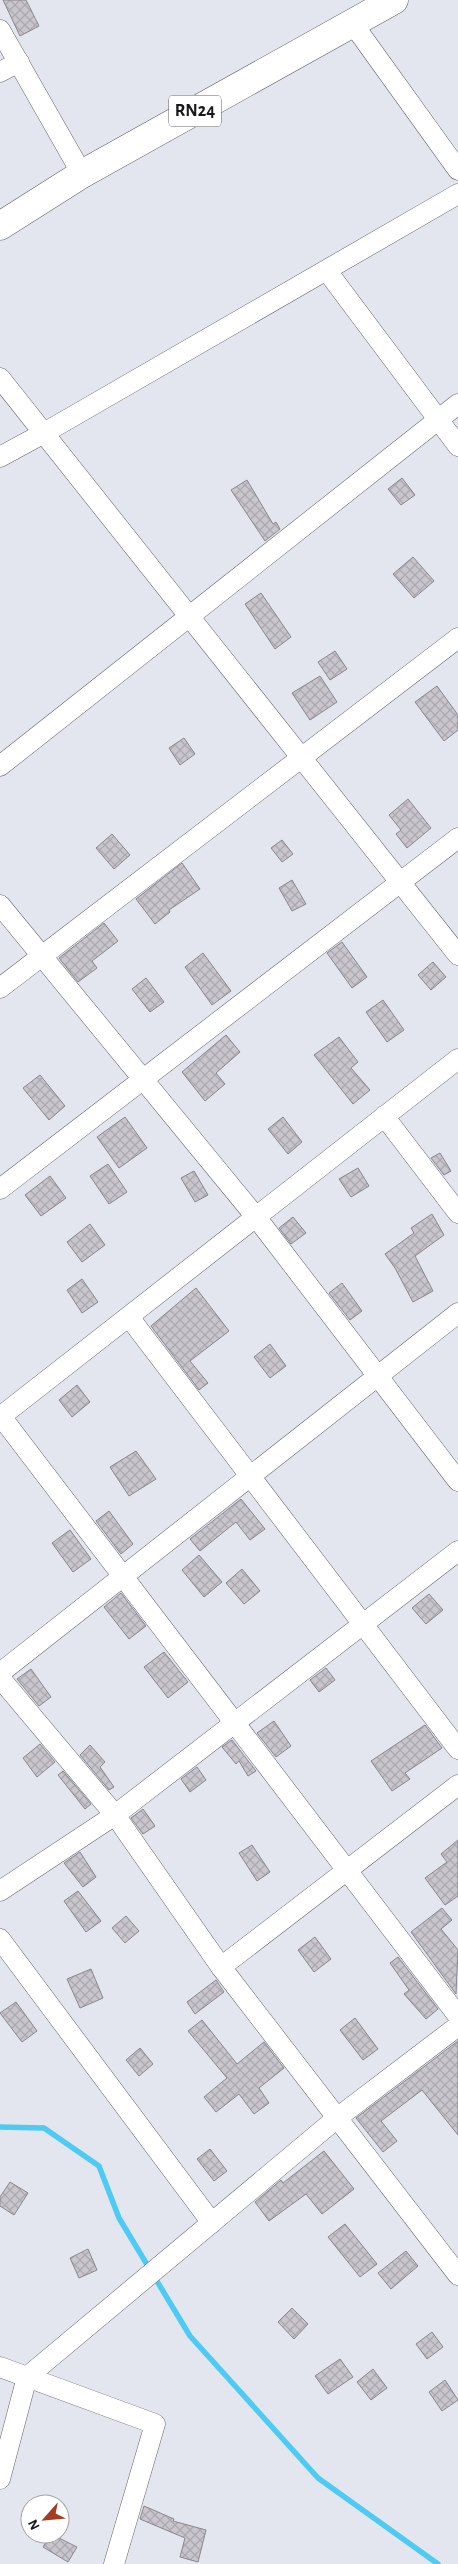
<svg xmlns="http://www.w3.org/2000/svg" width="458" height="2564" viewBox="0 0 458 2564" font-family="'Alegreya Sans',sans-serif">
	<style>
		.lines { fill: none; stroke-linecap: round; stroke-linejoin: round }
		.stream { stroke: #4dcbf3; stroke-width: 5.5 }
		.building { fill: url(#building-cross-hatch); stroke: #8a868d }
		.minor-casing { stroke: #65676e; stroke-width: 21 }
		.primary-casing { stroke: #65676e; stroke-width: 29 }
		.minor { stroke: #fff; stroke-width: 20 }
		.primary { stroke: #fff; stroke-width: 28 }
		.labels { text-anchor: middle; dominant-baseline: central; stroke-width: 4.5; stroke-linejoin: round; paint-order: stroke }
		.shield { fill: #fff; stroke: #5d5d5f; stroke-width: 1 }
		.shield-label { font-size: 18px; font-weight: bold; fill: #18181b }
	</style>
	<defs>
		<pattern id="building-cross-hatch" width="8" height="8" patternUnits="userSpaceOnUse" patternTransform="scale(1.25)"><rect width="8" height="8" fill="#c9c5cd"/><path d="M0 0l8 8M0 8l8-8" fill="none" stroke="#aca8af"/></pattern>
	</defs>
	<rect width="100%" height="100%" fill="#e3e6ee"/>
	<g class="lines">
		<path class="stream" d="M0,2127L44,2128L99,2166L119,2218L190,2336L318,2478L438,2564"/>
	</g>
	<g class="building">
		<path d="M3,0H26L39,26L20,36Z"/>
		<path d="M402,478L415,495L401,505L388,489Z"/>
		<path d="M247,480L273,524L276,522L280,529L265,541L231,490Z"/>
		<path d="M413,557L434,581L414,598L393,574Z"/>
		<path d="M261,593L291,637L275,649L245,604Z"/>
		<path d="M335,651L347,669L330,680L318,662Z"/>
		<path d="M320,676L337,702L310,720L292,693Z"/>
		<path d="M437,686L458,715V730L444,741L415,702Z"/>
		<path d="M184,738L195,754L180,765L169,748Z"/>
		<path d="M408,799L431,828L407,848L396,834L401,830L389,815Z"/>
		<path d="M112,834L130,855L114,869L96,848Z"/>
		<path d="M282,840L293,854L282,862L271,848Z"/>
		<path d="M182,863L200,889L169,910L170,912L155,924L136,899Z"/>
		<path d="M292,880L306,904L292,911L279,888Z"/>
		<path d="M104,923L118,941L92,961L97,968L78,982L59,958Z"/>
		<path d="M342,942L367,977L352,988L327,953Z"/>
		<path d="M203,953L231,991L212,1005L185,967Z"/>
		<path d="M433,962L446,977L431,990L418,975Z"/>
		<path d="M146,978L164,1002L150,1012L132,989Z"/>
		<path d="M383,1000L404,1030L387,1042L366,1012Z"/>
		<path d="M226,1035L240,1052L216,1073L225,1084L205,1101L182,1072Z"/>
		<path d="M339,1037L358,1062L351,1068L370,1090L353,1104L314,1055Z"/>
		<path d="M40,1075L65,1106L49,1120L23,1088Z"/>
		<path d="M125,1117L147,1148L119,1168L97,1137Z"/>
		<path d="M283,1117L302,1142L288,1154L268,1129Z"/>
		<path d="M440,1153L451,1171L444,1175L431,1158Z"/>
		<path d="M108,1164L127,1192L109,1204L90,1176Z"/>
		<path d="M358,1168L369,1186L351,1197L339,1179Z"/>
		<path d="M194,1171L208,1195L195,1202L181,1178Z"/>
		<path d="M50,1176L66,1198L41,1216L25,1195Z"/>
		<path d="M432,1214L444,1235L415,1256L433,1291L413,1302L395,1268L385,1254L414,1233L411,1228Z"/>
		<path d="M293,1217L306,1233L291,1244L279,1228Z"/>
		<path d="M90,1224L105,1245L82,1262L67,1242Z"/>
		<path d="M82,1279L98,1302L82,1313L67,1290Z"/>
		<path d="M342,1283L362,1311L350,1320L329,1293Z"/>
		<path d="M196,1288L229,1331L190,1361L208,1383L199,1390L151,1326Z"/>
		<path d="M270,1344L286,1366L270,1378L254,1357Z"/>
		<path d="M77,1385L90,1402L72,1417L59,1400Z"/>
		<path d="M136,1451L156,1479L129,1496L110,1467Z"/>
		<path d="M241,1499L265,1529L250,1540L236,1522L200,1551L190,1539Z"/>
		<path d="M109,1511L133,1544L121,1554L96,1521Z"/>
		<path d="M70,1530L91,1559L73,1572L52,1543Z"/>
		<path d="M199,1555L222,1582L204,1597L182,1570Z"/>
		<path d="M242,1569L260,1591L244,1604L226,1583Z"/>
		<path d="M121,1593L146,1626L129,1639L104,1607Z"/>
		<path d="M429,1594L443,1610L426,1624L412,1608Z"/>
		<path d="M164,1652L188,1682L168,1698L144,1667Z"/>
		<path d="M326,1668L335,1680L319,1692L310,1680Z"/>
		<path d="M31,1669L51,1697L39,1706L17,1679Z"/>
		<path d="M274,1721L291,1746L276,1757L257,1733Z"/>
		<path d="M425,1725L442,1748L405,1773L410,1779L392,1791L371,1761Z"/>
		<path d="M232,1740L256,1771L248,1776L239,1761L236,1764L222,1747Z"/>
		<path d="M40,1744L55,1762L37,1777L23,1758Z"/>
		<path d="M90,1745L105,1762L100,1767L114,1787L109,1790L80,1755Z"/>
		<path d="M197,1767L206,1780L190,1792L181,1779Z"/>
		<path d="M63,1771L91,1804L85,1809L58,1775Z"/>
		<path d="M143,1809L155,1826L143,1834L131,1818Z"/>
		<path d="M458,1840V1896L445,1905L425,1878L447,1862L441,1854Z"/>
		<path d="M252,1845L270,1872L257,1881L239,1853Z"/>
		<path d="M80,1852L96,1877L83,1887L64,1863Z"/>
		<path d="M78,1891L101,1921L86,1932L64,1901Z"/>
		<path d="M442,1908L452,1920L441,1929L458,1950L456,1994L411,1932Z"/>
		<path d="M126,1916L139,1931L125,1943L112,1928Z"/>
		<path d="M315,1937L331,1959L314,1972L298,1950Z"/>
		<path d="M398,1957L438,2009L426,2019L404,1994L409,1990L390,1963Z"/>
		<path d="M91,1969L103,1998L80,2008L67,1979Z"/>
		<path d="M216,1980L224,1992L195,2014L187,2002Z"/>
		<path d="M16,2002L37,2031L22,2042L0,2013Z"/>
		<path d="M355,2018L378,2049L363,2060L340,2030Z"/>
		<path d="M202,2020L237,2064L264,2042L284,2068L259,2088L269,2103L254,2114L239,2094L216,2112L204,2097L227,2078L188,2031Z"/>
		<path d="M458,2041V2135L422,2090L381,2121L397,2141L383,2152L356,2118Z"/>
		<path d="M140,2048L153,2064L139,2076L126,2060Z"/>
		<path d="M210,2149L227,2171L214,2181L197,2159Z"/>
		<path d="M324,2151L354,2189L322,2214L306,2194L269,2221L255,2202L281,2180L283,2183Z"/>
		<path d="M10,2182L28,2193L14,2215L0,2206V2197Z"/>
		<path d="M345,2224L377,2264L360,2277L328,2237Z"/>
		<path d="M88,2249L97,2270L79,2278L70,2258Z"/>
		<path d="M406,2251L418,2266L391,2289L378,2273Z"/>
		<path d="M292,2308L308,2324L294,2339L278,2322Z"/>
		<path d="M432,2332L443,2347L427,2359L416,2344Z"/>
		<path d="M340,2359L353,2377L328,2394L315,2376Z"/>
		<path d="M373,2369L387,2388L371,2400L357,2382Z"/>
		<path d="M445,2380L458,2400L442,2411L429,2392Z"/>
		<path d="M144,2506L174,2519L173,2521L206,2530L198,2562L180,2557L185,2538L140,2519Z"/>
		<path d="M51,2534L77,2547L68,2562L43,2547Z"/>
	</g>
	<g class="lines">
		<defs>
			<g id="minor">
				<path d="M353,24L458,170"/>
				<path d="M0,30L82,174"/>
				<path d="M0,72L19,62"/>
				<path d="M327,271L458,446"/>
				<path d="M0,378L458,955"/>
				<path d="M0,457L44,433L458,194"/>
				<path d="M0,766L458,404"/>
				<path d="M0,905L256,1217L458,1481"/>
				<path d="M0,988L458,638"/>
				<path d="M384,1116L458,1213"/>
				<path d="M0,1189L458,838"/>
				<path d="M129,1317L458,1749"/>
				<path d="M0,1415L458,2016"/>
				<path d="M0,1417L458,1059"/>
				<path d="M0,1673L458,1313"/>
				<path d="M0,1678L115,1815L221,1967L458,2275"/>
				<path d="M0,1891L115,1815L458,1551"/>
				<path d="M0,1939L212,2223"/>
				<path d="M221,1967L458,1785"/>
				<path d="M0,2367L155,2424L114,2564"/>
				<path d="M0,2479L27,2377L337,2118L458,2026"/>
			</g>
			<path id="primary" d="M0,226L82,174L394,0"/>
		</defs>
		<use href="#minor" class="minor-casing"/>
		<use href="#primary" class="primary-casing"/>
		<use href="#minor" class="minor"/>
		<use href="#primary" class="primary"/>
	</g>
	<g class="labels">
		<rect class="shield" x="169" y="95.5" width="52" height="31" rx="4"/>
		<g class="shield-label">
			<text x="195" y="111">RN24</text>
		</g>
	</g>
	<g transform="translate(45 2519) rotate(243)"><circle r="24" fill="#ffffff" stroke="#a3a3a4"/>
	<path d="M0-4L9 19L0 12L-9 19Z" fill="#a63d22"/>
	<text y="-8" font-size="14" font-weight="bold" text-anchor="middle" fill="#18181b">N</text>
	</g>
</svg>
